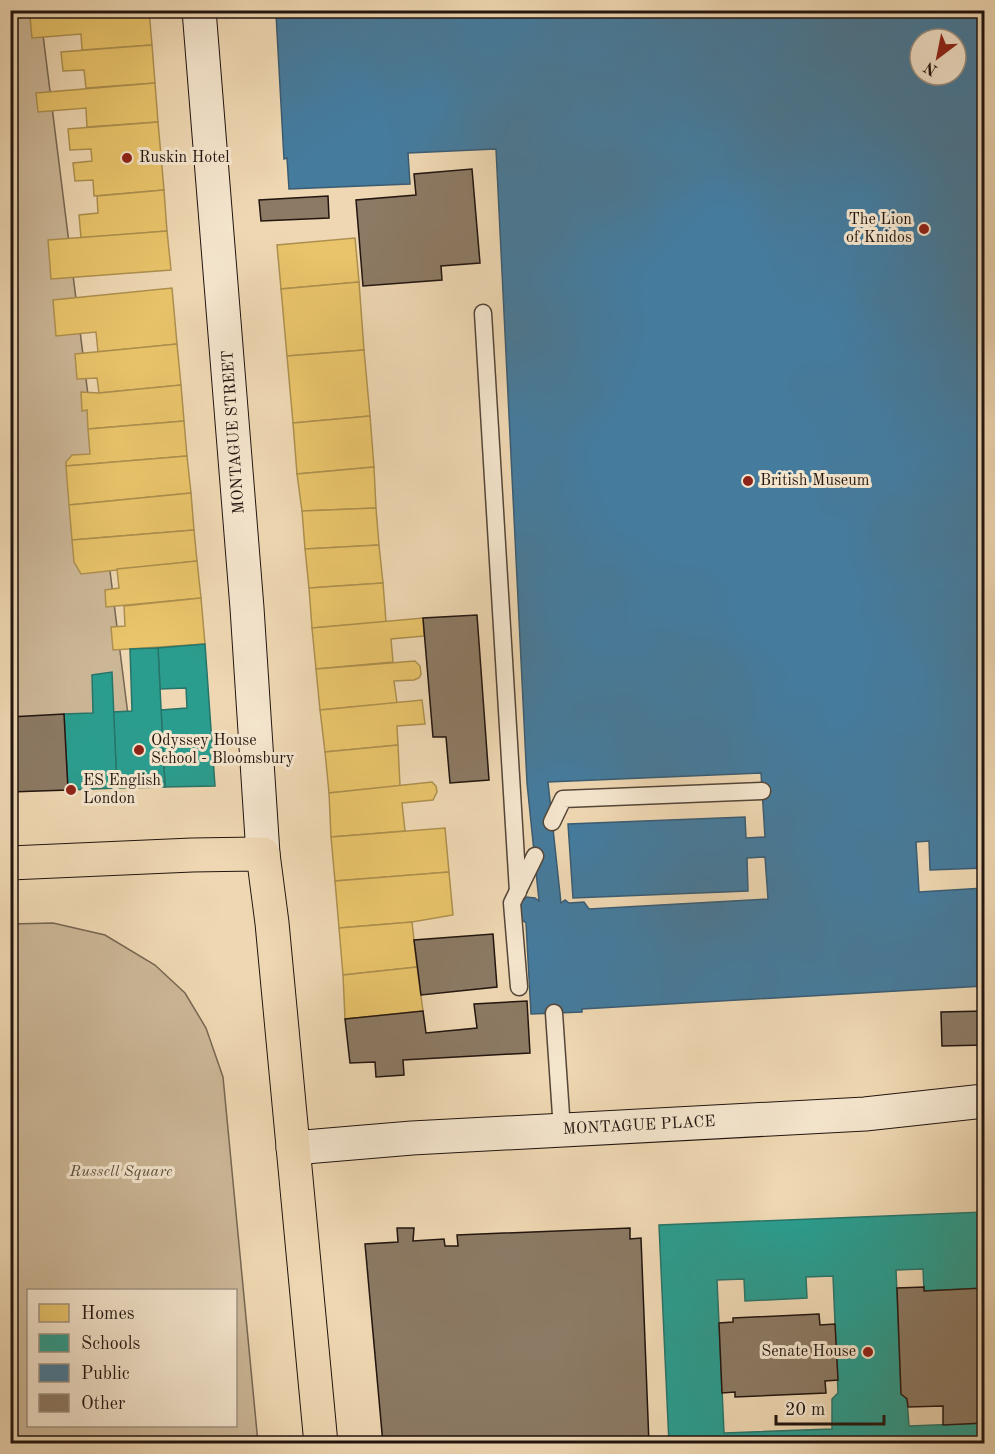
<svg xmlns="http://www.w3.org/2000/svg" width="995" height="1454" viewBox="0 0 995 1454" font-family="'Old Standard TT',serif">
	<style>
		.green { fill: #cbb696; stroke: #766652; stroke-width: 1.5; fill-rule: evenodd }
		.homes { fill: #e9c46a; stroke: #ad904f; stroke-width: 1.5 }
		.schools { fill: #2a9d8f; stroke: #287469; stroke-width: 1.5; fill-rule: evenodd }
		.public { fill: #457b9d; stroke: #3a5c72; stroke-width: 1.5; fill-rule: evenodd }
		.building { fill: #8c7a64; stroke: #22150f; stroke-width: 1.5 }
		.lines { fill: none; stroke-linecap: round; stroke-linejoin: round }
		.lane-casing { stroke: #554638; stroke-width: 19 }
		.secondary-casing { stroke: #22150f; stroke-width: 35 }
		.primary-casing { stroke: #22150f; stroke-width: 35 }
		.lane { stroke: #f4e5cd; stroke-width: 16 }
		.secondary { stroke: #f4e5cd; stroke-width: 33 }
		.primary { stroke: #eed7b2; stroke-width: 33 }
		.poi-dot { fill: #8f2418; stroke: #f4e5cd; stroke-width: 2 }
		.labels { text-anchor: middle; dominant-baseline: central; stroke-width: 6; stroke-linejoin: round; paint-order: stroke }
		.poi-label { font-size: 16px; fill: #22150f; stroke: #f4e5cd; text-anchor: start }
		.street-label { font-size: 16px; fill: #22150f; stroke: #f4e5cd }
		.park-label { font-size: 16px; font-style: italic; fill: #5d4d3e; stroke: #f4e5cd }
	</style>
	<rect width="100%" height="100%" fill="#eed7b2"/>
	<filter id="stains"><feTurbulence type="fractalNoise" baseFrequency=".00333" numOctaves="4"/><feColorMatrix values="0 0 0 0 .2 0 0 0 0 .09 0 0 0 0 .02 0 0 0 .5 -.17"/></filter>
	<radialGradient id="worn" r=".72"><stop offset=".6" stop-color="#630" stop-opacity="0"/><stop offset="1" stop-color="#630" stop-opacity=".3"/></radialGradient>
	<g class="green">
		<path d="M10,11H40L131,739L11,744Z"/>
		<path d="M53,923L105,935L155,965L185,993L206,1028L223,1077L258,1443H11V924ZM28,1290H236V1426H28Z"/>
	</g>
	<g class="homes">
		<path d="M73,10H113L73,14Z"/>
		<path d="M113,10H149L152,45L82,50L81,34L32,38L30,17Z"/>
		<path d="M152,45L155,83L86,88L84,70L63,71L61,52Z"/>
		<path d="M155,83L158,122L87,127L86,108L38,112L36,93Z"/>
		<path d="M158,122L164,190L94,196L93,180L75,181L73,163L92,161L91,149L70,150L68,129Z"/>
		<path d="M164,190L167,231L81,238L79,215L98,213L97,196Z"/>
		<path d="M167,231L171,270L51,279L48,240Z"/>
		<path d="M355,238L359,282L281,289L277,245Z"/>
		<path d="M359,282L364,350L287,356L281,289Z"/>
		<path d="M172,288L177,344L98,352L96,332L56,336L53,300Z"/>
		<path d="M177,344L181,385L99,393L97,378L77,379L75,354Z"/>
		<path d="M364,350L370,416L293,423L287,356Z"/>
		<path d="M181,385L184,421L88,429L87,410L82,411L81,392L99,393Z"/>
		<path d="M370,416L374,467L297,474L293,423Z"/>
		<path d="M184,421L187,456L66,466V462L72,455L90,454L88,429Z"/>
		<path d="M187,456L191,493L69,505L66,466Z"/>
		<path d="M374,467L376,508L302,511L297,474Z"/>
		<path d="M191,493L194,530L72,540L69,505Z"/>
		<path d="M376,508L379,545L305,549L302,511Z"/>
		<path d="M194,530L197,561L81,574L74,562L72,540Z"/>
		<path d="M379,545L383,583L309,588L305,549Z"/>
		<path d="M197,561L201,598L106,607L105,590L119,588L117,569Z"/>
		<path d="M383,583L386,622L312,628L309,588Z"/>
		<path d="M201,598L205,644L113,650L111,627L125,626L124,606Z"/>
		<path d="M423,618L424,636L391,639L393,662L316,669L312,628Z"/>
		<path d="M415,661L420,666L421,674L419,678L414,680L394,681L397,703L320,710L316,669Z"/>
		<path d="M422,700L425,724L397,726L398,745L325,752L320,710Z"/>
		<path d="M398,745L400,786L329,793L325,752Z"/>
		<path d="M432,782L436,786L437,792L433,800L402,803L405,831L331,837L329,793Z"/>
		<path d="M445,828L449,872L335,881L331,837Z"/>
		<path d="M449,872L453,915L412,922L339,928L335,881Z"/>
		<path d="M412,922L417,967L343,975L339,928Z"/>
		<path d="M417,967L423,1011L345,1019L343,975Z"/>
	</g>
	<g class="schools">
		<path d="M205,644L215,786L165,787L161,710L187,708L186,688L160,689L158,648Z"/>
		<path d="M158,648L165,787L117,788L113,712L132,711L130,649Z"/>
		<path d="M112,672L117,788L68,790L64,714L93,713L92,675Z"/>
		<path d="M984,1212V1288L924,1291L923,1269L896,1270L901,1394L907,1399L909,1426L984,1423V1444H669L659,1225ZM833,1276L838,1393L832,1399V1429L724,1433L717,1280L744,1279L745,1301L807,1298L806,1277Z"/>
	</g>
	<path class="public" d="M280,10H984V868L930,870L929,841L916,842L919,892L984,888V986L582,1009V1012L531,1014L526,923L520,918L518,905L526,897L535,898L539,901L527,783L496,149L408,153L410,184L289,189L287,158L284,159L276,14L280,15ZM920,39H956V75H920ZM761,773L765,837L746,838L745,817L568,824L573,898L748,891L747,858L765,857L768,899L589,909L584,902L569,903L565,900L561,903L548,782Z"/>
	<g class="building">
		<path d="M472,169L480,263L441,266L442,280L363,286L356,200L416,195L414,174Z"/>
		<path d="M328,196L329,218L261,221L259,200Z"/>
		<path d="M477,615L489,780L450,783L446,737H433L423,618Z"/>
		<path d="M64,714L68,790L10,792V717Z"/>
		<path d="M493,934L497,987L421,995L414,940Z"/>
		<path d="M527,1001L530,1053L403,1060L404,1075L376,1077L375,1062L350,1063L345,1019L423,1011L426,1033L477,1028L474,1004Z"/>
		<path d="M984,1011V1045L942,1046L941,1012Z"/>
		<path d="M397,1228H414L413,1241L444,1239L445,1246H458L457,1235L630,1228V1239L641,1238L649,1444H383L365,1244L398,1242Z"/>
		<path d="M924,1287V1291L984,1288V1423L943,1425V1406L908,1407L907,1399L901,1394L897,1288Z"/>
		<path d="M819,1314L820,1325L835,1324L838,1380L825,1381L826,1393L735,1397V1392L722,1393L719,1323L733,1322V1318Z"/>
	</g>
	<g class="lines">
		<defs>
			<g id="lane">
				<path d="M483,313L518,892"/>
				<path d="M552,822L563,799L762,791"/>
				<path d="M519,987L512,903L535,856"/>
				<path d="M554,1013L562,1130"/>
			</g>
			<g id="secondary">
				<path d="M199,10L247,608L263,854"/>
				<path d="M293,1148L412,1138L865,1114L984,1101"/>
			</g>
			<path id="primary" d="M10,863L192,855L263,854L272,923L321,1444"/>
		</defs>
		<use href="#lane" class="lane-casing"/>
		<use href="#secondary" class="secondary-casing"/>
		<use href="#primary" class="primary-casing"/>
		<use href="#lane" class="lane"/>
		<use href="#secondary" class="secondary"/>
		<use href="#primary" class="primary"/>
	</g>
	<g class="poi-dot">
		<circle cx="127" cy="158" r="6"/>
		<circle cx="924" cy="229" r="6"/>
		<circle cx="748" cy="481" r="6"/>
		<circle cx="139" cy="750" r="6"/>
		<circle cx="71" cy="790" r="6"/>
		<circle cx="868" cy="1352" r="6"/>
	</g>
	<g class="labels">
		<g class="poi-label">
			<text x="139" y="158">Ruskin Hotel</text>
			<text x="912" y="220" text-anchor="end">The Lion<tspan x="912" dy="18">of Knidos</tspan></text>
			<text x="760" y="481">British Museum</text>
			<text x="151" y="741">Odyssey House<tspan x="151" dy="18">School - Bloomsbury</tspan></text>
			<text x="83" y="781">ES English<tspan x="83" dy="18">London</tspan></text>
			<text x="856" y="1352" text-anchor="end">Senate House</text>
		</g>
		<g class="street-label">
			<text transform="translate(234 432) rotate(-94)">MONTAGUE STREET</text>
			<text transform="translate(639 1126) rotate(-3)">MONTAGUE PLACE</text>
		</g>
		<g class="park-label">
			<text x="121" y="1172">Russell Square</text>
		</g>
	</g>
	<rect width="995" height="1454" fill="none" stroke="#eed7b2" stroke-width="36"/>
	<rect x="12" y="12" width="971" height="1430" fill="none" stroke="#22150f" stroke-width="3"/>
	<rect x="18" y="18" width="959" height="1418" fill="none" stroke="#22150f" stroke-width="1.5"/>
	<rect x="27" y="1289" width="210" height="138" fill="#f4e5cd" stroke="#a09281" stroke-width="1.5"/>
	<rect x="39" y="1304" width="30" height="18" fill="#e9c46a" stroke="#a09281" stroke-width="1.5"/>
	<text x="81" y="1319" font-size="18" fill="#22150f">Homes</text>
	<rect x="39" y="1334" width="30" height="18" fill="#2a9d8f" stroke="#a09281" stroke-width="1.5"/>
	<text x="81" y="1349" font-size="18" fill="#22150f">Schools</text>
	<rect x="39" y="1364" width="30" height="18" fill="#457b9d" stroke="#a09281" stroke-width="1.5"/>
	<text x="81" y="1379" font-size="18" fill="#22150f">Public</text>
	<rect x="39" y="1394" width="30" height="18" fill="#8c7a64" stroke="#a09281" stroke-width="1.5"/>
	<text x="81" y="1409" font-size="18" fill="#22150f">Other</text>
	<g transform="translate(938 57) rotate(212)"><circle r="28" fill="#f4e5cd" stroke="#a09281" stroke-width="1.5"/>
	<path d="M0-4.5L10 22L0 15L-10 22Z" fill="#8f2418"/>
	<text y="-9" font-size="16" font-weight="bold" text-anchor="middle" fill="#22150f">N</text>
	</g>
	<path d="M776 1415v9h108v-9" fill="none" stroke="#22150f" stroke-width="3"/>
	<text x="785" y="1415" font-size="18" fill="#22150f" stroke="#f4e5cd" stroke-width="4.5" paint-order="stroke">20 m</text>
	<rect width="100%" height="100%" filter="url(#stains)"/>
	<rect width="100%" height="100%" fill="url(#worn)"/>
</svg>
